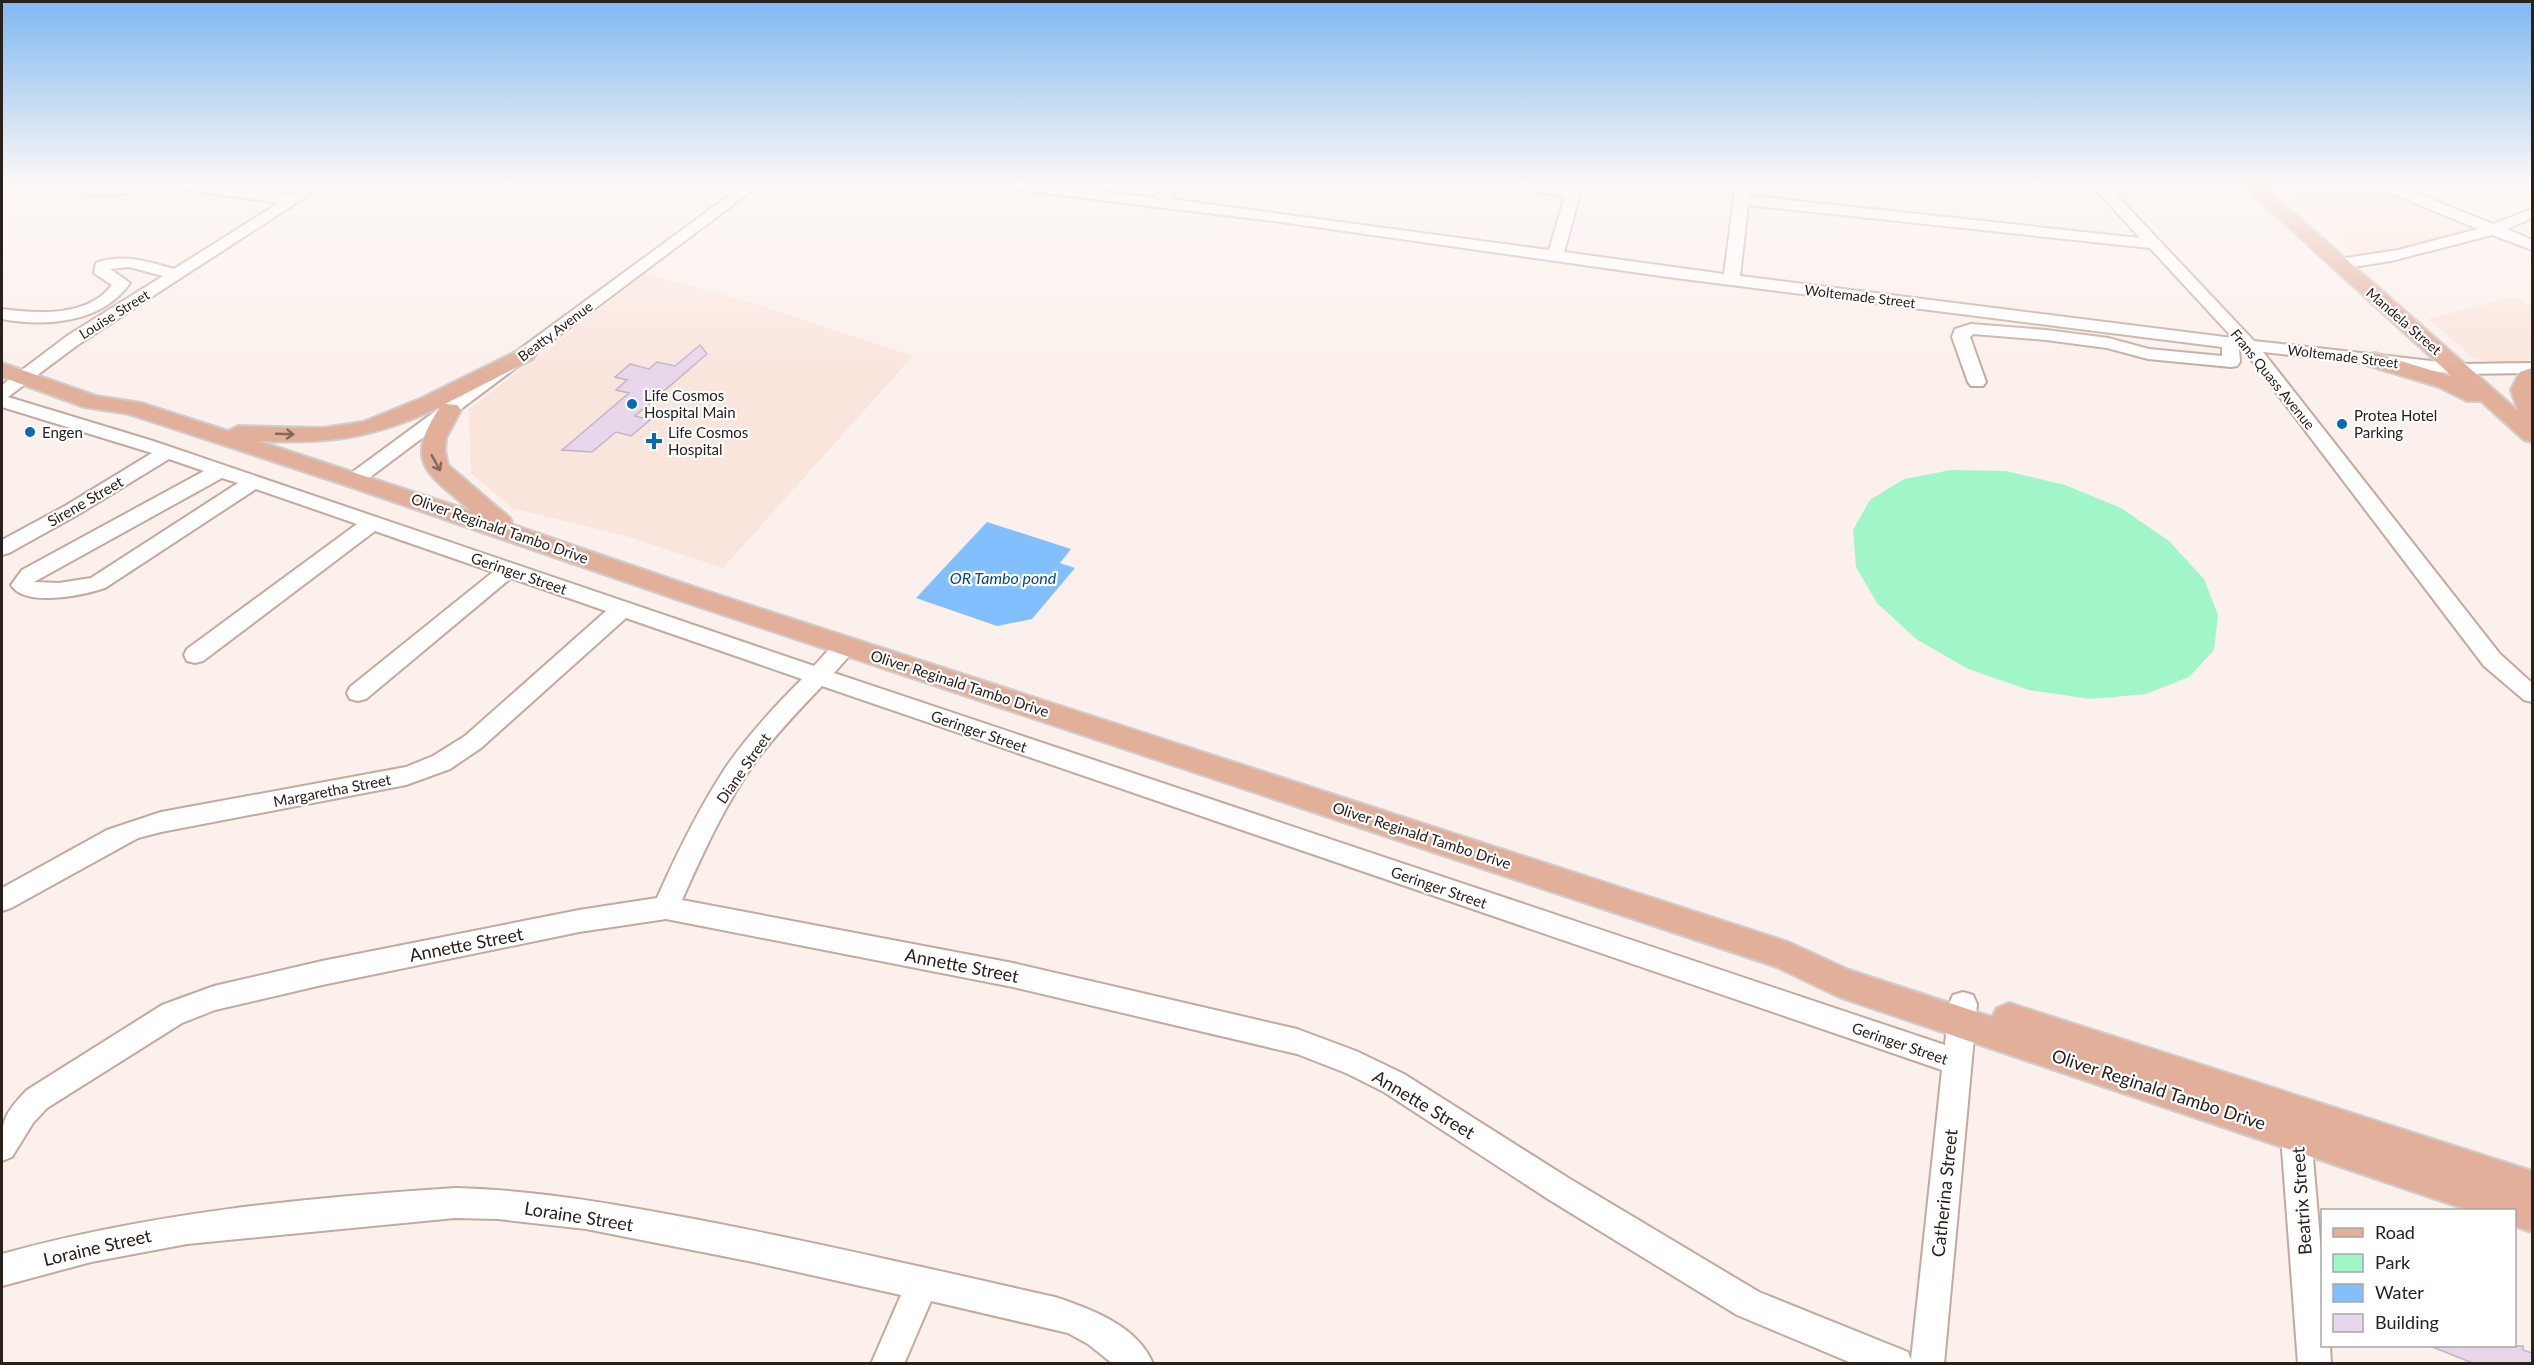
<svg xmlns="http://www.w3.org/2000/svg" width="2534" height="1365" viewBox="0 0 2534 1365" font-family="Lato,sans-serif">
	<style>
		.built { fill: #fae5dc }
		.green { fill: #a1f6c9 }
		.water { fill: #82bfff }
		.building { fill: #e8d6eb; stroke: #c4b2c7; stroke-width: 1.5 }
		.lines { fill: none; stroke-linecap: round; stroke-linejoin: round }
		.minor-casing { stroke: #c4a99f; stroke-width: 4 }
		.major-casing { stroke: #d0cecd; stroke-width: 4 }
		.minor { fill: #fff; fill-rule: evenodd }
		.major { fill: #e2af9a; fill-rule: evenodd }
		.oneway { stroke: #86685b }
		.poi-dot { fill: #076ab6; stroke: #fff; stroke-width: 2 }
		.labels { text-anchor: middle; dominant-baseline: central; stroke-width: 4.5; stroke-linejoin: round; paint-order: stroke }
		.far-street-label { font-size: 14px; fill: #2a201c; stroke: #fff }
		.poi-label { font-size: 15px; fill: #2a201c; stroke: #fff; text-anchor: start }
		.street-label { font-size: 15px; fill: #2a201c; stroke: #fff }
		.water-label { font-size: 16px; font-style: italic; fill: #014880; stroke: #fff }
		.near-street-label { font-size: 18px; fill: #2a201c; stroke: #fff }
	</style>
	<rect width="100%" height="100%" fill="#fbf0eb"/>
	<g class="built">
		<path d="M2274,183H2375L2475,223L2481,228L2375,257L2363,256L2354,253Z"/>
		<path d="M645,274L750,302L913,356L723,568L626,536L512,508L471,473L469,409Z"/>
		<path d="M2515,297L2532,307V360L2499,364L2473,357L2428,319Z"/>
	</g>
	<path class="green" d="M1951,470L2006,471L2065,485L2121,508L2169,541L2204,579L2218,615L2214,650L2189,677L2146,694L2091,699L2029,690L1968,669L1916,639L1877,603L1856,567L1853,530L1870,500L1904,479Z"/>
	<path class="water" d="M987,522L1071,549L1060,563L1075,568L1032,619L997,626L916,598Z"/>
	<g class="building">
		<path d="M700,345L707,354L635,416L650,420L631,436L616,432L592,452L562,450L629,393L616,390L627,380L615,377L630,364L649,369L657,362L675,366Z"/>
		<path d="M2430,1346H2523V1350L2532,1353V1364H2475Z"/>
	</g>
	<g class="lines">
		<defs>
			<g id="minor">
				<path d="M73,183C85,183 95,186 107,187C123,187 139,183 156,183L154,186C131,192 91,206 73,183Z"/>
				<path d="M159,183H199L291,195L310,183H327L79,344L8,397L153,441L814,666C826,654 837,635 855,641L858,646L834,673L1945,1045L1949,1004L1953,995L1963,992L1973,995L1977,1004L1944,1364H1854L1737,1315L1548,1199L1384,1092L1346,1073L1297,1054L1013,987L666,919L579,932L322,985L215,1010L182,1023L47,1108L33,1123L12,1157L2,1161C2,1122 0,1118 27,1090L162,1005L214,986L322,961L579,910L657,898C677,853 699,808 726,767C748,735 775,706 802,679L626,618L481,748L450,769L406,785L161,832L138,838L11,908L2,911V888L107,830L161,812L406,767L433,756L465,736L606,611L511,578L366,699L358,701L350,699L347,693L350,687L493,572L375,531L203,661L195,663L187,661L184,655L187,649L357,524L256,489L105,588C84,595 25,608 11,585L22,570L204,471L169,459L79,514L9,553L2,555V540L65,506L152,453L2,407V385L67,336L163,276L129,267L110,269L130,283C102,323 46,327 2,319V309C38,314 88,317 112,285L94,273L96,263C123,253 148,262 174,269L279,203L166,187ZM222,478L238,483L91,578L59,583L34,582ZM822,686L1942,1070L1911,1360L1908,1352L1759,1292L1570,1179L1404,1074L1356,1051L1297,1029L1013,963L682,900C703,853 725,804 755,762C775,735 799,710 822,686Z"/>
				<path d="M746,183H762L361,484H347L344,480L347,476Z"/>
				<path d="M989,183H1033L1155,198L1166,183H1181L1170,199L1549,250L1565,196L1506,187L1499,183H1538L1567,187L1569,183H1583L1564,252L1724,274L1736,183H1750L1749,196L2140,238L2090,183H2105L2254,341L2458,364L2532,363V373L2458,374L2263,352L2500,654L2532,683V702L2524,700L2484,666L2244,350L2239,349L2240,362L2237,366L2231,367L2148,359L2107,348L2046,340L1973,334L1970,337L1986,382L1983,386H1971L1968,382L1952,337L1955,329L1971,324L2046,330L2108,338L2149,349L2222,356V347L1668,277L1281,222L996,187ZM1748,205L2150,248L2233,338L1740,276Z"/>
				<path d="M2371,183H2391L2493,224L2532,209V218L2507,229L2532,240V250L2492,235L2391,261L2353,267L2332,266L2330,263L2332,260L2398,250L2478,229L2373,186Z"/>
				<path d="M2295,1108L2305,1112L2310,1122L2322,1264V1346H2330L2331,1364H2298L2280,1122L2285,1112Z"/>
				<path d="M455,1188C536,1190 615,1204 694,1219C815,1242 935,1270 1055,1297C1091,1309 1138,1326 1153,1364H1113L1088,1344L1068,1333L931,1301L904,1364H871L901,1295L753,1262L586,1229L498,1219L455,1218L187,1244L91,1262L2,1286V1254C149,1213 302,1198 455,1188Z"/>
			</g>
			<g id="major">
				<path d="M2240,183H2260L2518,411L2511,390L2520,372L2532,368V442L2524,440L2481,401H2467L2439,387L2367,365L2364,360L2367,355L2375,353L2453,377Z"/>
				<path d="M525,347L533,349L536,354L533,359L445,404L457,405L461,410L446,438L445,451L448,465L510,518L513,525L697,588L1788,942L1849,970L1992,1017L1997,1008L2009,1003L2532,1171V1232L2514,1226V1210H2468L1839,997L1777,967L679,600L345,485L129,414L84,407L2,377V363L96,396L141,403L228,431L238,426L322,428L363,422L422,398ZM440,407C402,464 429,474 471,511L258,441C331,444 374,438 440,407Z"/>
			</g>
		</defs>
		<use href="#minor" class="minor-casing"/>
		<use href="#major" class="major-casing"/>
		<use href="#minor" class="minor"/>
		<use href="#major" class="major"/>
	</g>
	<defs><path id="oneway-shaft" d="M-6 0H5M1.5-3L5.5 0L1.5 3" fill="none" stroke-width="1.6" stroke-linecap="round" stroke-linejoin="round" transform="scale(1.5)"/></defs>
	<g class="oneway">
		<use href="#oneway-shaft" transform="translate(285 434) rotate(2)"/>
		<use href="#oneway-shaft" transform="translate(436 463) rotate(61)"/>
	</g>
	<linearGradient id="sky" x2="0" y2="1"><stop stop-color="#7fb8f1"/><stop offset="0.49" stop-color="#fdf8f6"/><stop offset="1" stop-color="#fdf8f6" stop-opacity="0"/></linearGradient>
	<rect width="2534" height="374" fill="url(#sky)"/>
	<g class="poi-dot">
		<circle cx="632" cy="404" r="6"/>
		<circle cx="2342" cy="424" r="6"/>
		<circle cx="30" cy="432" r="6"/>
		<path d="M651 432h6v6h6v6h-6v6h-6v-6h-6v-6h6z"/>
	</g>
	<g class="labels">
		<g class="far-street-label">
			<text transform="translate(1860 296) rotate(7)">Woltemade Street</text>
			<text transform="translate(114 314) rotate(-32)">Louise Street</text>
			<text transform="translate(2404 321) rotate(41)">Mandela Street</text>
			<text transform="translate(555 331) rotate(-37)">Beatty Avenue</text>
			<text transform="translate(2343 356) rotate(7)">Woltemade Street</text>
			<text transform="translate(2273 379) rotate(51)">Frans Quass Avenue</text>
		</g>
		<g class="poi-label">
			<text x="644" y="395">Life Cosmos<tspan x="644" dy="17">Hospital Main</tspan></text>
			<text x="2354" y="415">Protea Hotel<tspan x="2354" dy="17">Parking</tspan></text>
			<text x="42" y="432">Engen</text>
			<text x="668" y="432">Life Cosmos<tspan x="668" dy="17">Hospital</tspan></text>
		</g>
		<g class="street-label">
			<text transform="translate(85 501) rotate(-30)">Sirene Street</text>
			<text transform="translate(500 528) rotate(19)">Oliver Reginald Tambo Drive</text>
			<text transform="translate(519 573) rotate(19)">Geringer Street</text>
			<text transform="translate(960 683) rotate(18)">Oliver Reginald Tambo Drive</text>
			<text transform="translate(979 731) rotate(19)">Geringer Street</text>
			<text transform="translate(743 768) rotate(-55)">Diane Street</text>
			<text transform="translate(332 790) rotate(-11)">Margaretha Street</text>
			<text transform="translate(1422 835) rotate(18)">Oliver Reginald Tambo Drive</text>
			<text transform="translate(1439 887) rotate(19)">Geringer Street</text>
			<text transform="translate(1900 1043) rotate(19)">Geringer Street</text>
		</g>
		<g class="water-label">
			<text x="1003" y="577">OR Tambo pond</text>
		</g>
		<g class="near-street-label">
			<text transform="translate(466 944) rotate(-11)">Annette Street</text>
			<text transform="translate(962 965) rotate(11)">Annette Street</text>
			<text transform="translate(2159 1089) rotate(18)">Oliver Reginald Tambo Drive</text>
			<text transform="translate(1424 1104) rotate(31)">Annette Street</text>
			<text transform="translate(1944 1193) rotate(-84)">Catherina Street</text>
			<text transform="translate(2301 1201) rotate(-94)">Beatrix Street</text>
			<text transform="translate(579 1216) rotate(9)">Loraine Street</text>
			<text transform="translate(97 1247) rotate(-13)">Loraine Street</text>
		</g>
	</g>
	<rect width="2534" height="1365" fill="none" stroke="#2a201c" stroke-width="6"/>
	<rect x="2321" y="1209" width="195" height="138" fill="#ffffff" stroke="#aaa6a4" stroke-width="1.5"/>
	<rect x="2333" y="1228" width="30" height="9" fill="#e2af9a" stroke="#aaa6a4" stroke-width="1.5"/>
	<text x="2375" y="1239" font-size="18" fill="#2a201c">Road</text>
	<rect x="2333" y="1254" width="30" height="18" fill="#a1f6c9" stroke="#aaa6a4" stroke-width="1.5"/>
	<text x="2375" y="1269" font-size="18" fill="#2a201c">Park</text>
	<rect x="2333" y="1284" width="30" height="18" fill="#82bfff" stroke="#aaa6a4" stroke-width="1.5"/>
	<text x="2375" y="1299" font-size="18" fill="#2a201c">Water</text>
	<rect x="2333" y="1314" width="30" height="18" fill="#e8d6eb" stroke="#aaa6a4" stroke-width="1.5"/>
	<text x="2375" y="1329" font-size="18" fill="#2a201c">Building</text>
</svg>
